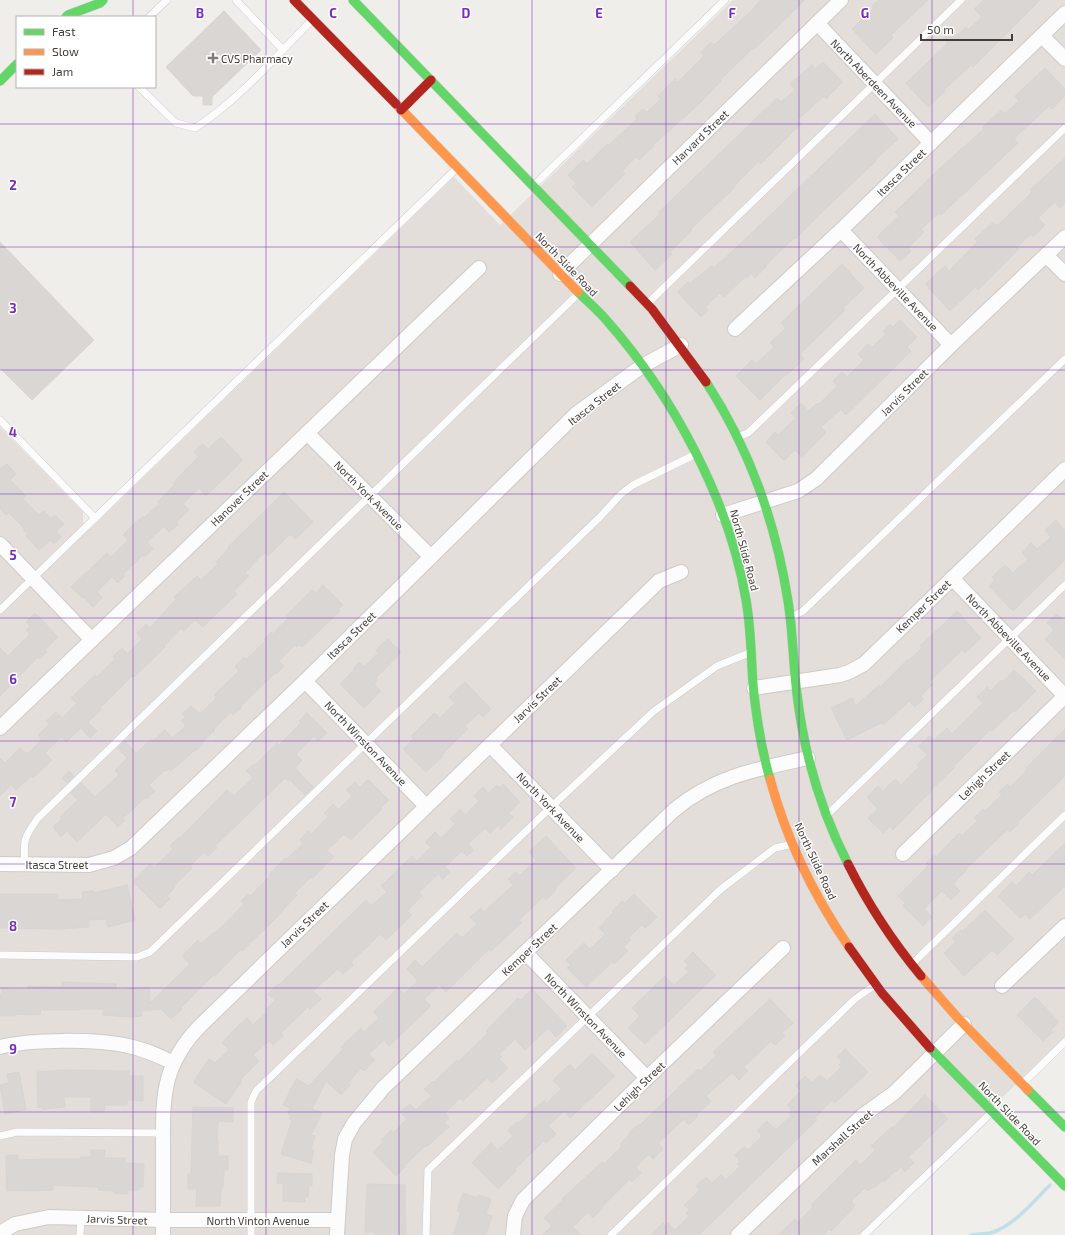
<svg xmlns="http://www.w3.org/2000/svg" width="1065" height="1235" viewBox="0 0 1065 1235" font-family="'Exo 2',sans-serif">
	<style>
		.residential { fill: #e3ded9 }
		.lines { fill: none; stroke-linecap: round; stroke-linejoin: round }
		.stream { stroke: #c0dfe8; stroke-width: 3.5 }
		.building { fill: #d9d6d3; stroke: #d8d4d1 }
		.lane-casing { stroke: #cecbc8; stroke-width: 8 }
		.street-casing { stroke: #cecbc8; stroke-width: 16 }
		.fast-casing { stroke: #d1ccc5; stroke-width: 10 }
		.slow-casing { stroke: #d1ccc5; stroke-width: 10 }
		.jam-casing { stroke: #d1ccc5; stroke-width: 10 }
		.lane { stroke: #fdfcfc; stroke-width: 7 }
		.street { stroke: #fdfcfc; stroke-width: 14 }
		.fast { stroke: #63d668; stroke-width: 9 }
		.slow { stroke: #ff974d; stroke-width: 9 }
		.jam { stroke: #b3261e; stroke-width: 9 }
		.grid { fill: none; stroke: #7b2cbf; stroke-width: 1; stroke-opacity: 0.55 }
		.poi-dot { fill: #817b77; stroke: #fff; stroke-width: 1.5 }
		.labels { text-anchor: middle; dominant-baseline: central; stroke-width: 3; stroke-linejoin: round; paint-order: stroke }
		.poi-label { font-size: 11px; fill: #453d38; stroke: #fff; text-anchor: start }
		.street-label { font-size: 11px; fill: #453d38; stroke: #fff }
		.grid-label { font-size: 13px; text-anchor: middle; font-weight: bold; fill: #7b2cbf; stroke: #fff; stroke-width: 3; stroke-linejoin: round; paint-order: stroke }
	</style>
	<rect width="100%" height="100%" fill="#f0eeeb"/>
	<path class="residential" d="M733,0H1065V1037L859,1235H0V427L83,512V522L90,529L454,177L500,225Z"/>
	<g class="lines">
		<path class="stream" d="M971,1235C977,1234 984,1234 990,1233C1012,1228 1034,1201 1050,1185"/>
	</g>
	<g class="building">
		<path d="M761,0H805L766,38L753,50L752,49L720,80L721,81L699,104L653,145L654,146L639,160L636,157L622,171L625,174L592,207L572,187L576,183L568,175L583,160L587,164L607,144L609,145L637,119L635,116L643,109L647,112L661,99L658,96L675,79L678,82L704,56L701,52L711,42L714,45L748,14Z"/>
		<path d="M879,0H928L891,35L893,38L876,54L852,29L874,8L872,6Z"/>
		<path d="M984,0H1040L973,67L971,65L944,90L945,91L928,107L906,83L948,43L943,38L951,30L956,36L966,27L968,30L982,17L974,9Z"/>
		<path d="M224,11L261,50L212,97V105H203V96H193L166,67Z"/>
		<path d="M823,62L843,82L826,99L824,96L797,120L801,124L761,164L759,161L734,186L735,187L691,229L692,230L670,252L672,254L655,270L630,242L660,214L659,212L777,98L781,102L795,90L790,84L812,65L815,69Z"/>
		<path d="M1045,68L1065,89V96L1052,109L1049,106L1021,132L1014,139L1018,143L941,215L939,213L921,229L924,232L908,248L911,251L900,261L877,237L899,216L895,212L939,169L984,129L983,127L1001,110L1004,114L1019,101L1015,96Z"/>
		<path d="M875,114L898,139L875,160L876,161L822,212L795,239L794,238L766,265L767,266L755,278L751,274L746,278L745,277L724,297L720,293L705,307L708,310L701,317L677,292L688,282L690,284L711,266L714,268L756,229Z"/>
		<path d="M1065,158V203L1060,208L1055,202L1038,218L1045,225L1033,237L1031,234L1017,247L1019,249L978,290L975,287L950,311L925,284L945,266L949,271L978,241L975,239L993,222L997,226L1032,192L1030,190Z"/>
		<path d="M0,242L94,340L32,400L0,368Z"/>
		<path d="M842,264L864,288L843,308L845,310L800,354L804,359L787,375L786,374L760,400L736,376L752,360L756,364L774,347L770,343L786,328L781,323Z"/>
		<path d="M900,320L917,337L907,347L911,351L846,415L841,409L821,427L826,433L802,457L795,450L784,461L766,442L775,432L778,435L796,418L791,413L801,403L808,411L818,403L819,404L837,386L833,381L842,372L847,377L864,360L858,354L868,344L871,348L886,334L883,331L890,324L893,327Z"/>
		<path d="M221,437L243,460L206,496L199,488L183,504L189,510L176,522L178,525L169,532L164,526L147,542L153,549L144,557L143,555L123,574L125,576L118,583L112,577L97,592L102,598L93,607L84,597L83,598L71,587L107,553L111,557L128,540L123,535L143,516L144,518L159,504L157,502L175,484L173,483L199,456L194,452L203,444L208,449Z"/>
		<path d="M7,464L16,474L10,480L26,496L23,499L39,515L44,511L51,519L55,515L64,524L56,531L61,537L54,544L50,540L39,550L26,536L28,534L23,530L25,529L9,513L6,515L0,509V469Z"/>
		<path d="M284,492L313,522L296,539L290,534L268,556L265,553L261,556L245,573L249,576L234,591L237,594L203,627L195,620L184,631L181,628L164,646L165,647L158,654L134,677L132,676L100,708L101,710L88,722L97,731L90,738L81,728L66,742L61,737L45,753L52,760L33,778L31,776L16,790L11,785L0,796V758L5,763L20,748L27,754L42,740L38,735L49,724L46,721L56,712L62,718L77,703L71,698L95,675L97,677L115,659L113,656L122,648L127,654L142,639L137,633L146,624L150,628L176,599L174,597L197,576L201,580L218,564L216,562L229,548L228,547Z"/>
		<path d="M1056,520L1065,531V560L1013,611L989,586L995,580L992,577L1005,565L1013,573L1028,559L1022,553L1031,543L1037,549L1051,537L1045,530Z"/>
		<path d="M323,585L343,605L338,609L340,611L302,647L299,644L297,647L295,645L279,661L284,666L276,674L275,673L241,706L242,707L233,715L231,712L214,729L215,730L202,743L203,744L196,751L195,750L171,771L169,769L166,771L165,770L149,785L155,791L146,799L145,798L123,818L125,820L118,827L106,814L77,842L67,831L61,837L53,827L62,819L60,817L78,800L71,793L81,783L95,797L119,775L115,770L127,758L118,748L125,741L136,753L152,739L153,741L165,730L172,738L186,726L181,721L185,717L182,714L191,706L200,714L216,698L214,695L239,671L235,666L244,657L246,660L266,640L264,639L271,632L273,634L288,618L286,616L312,590L316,593Z"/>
		<path d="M957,611L981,638L965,653L962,650L929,682L932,685L921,696L923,699L915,707L909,701L883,725L881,723L847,740L831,708L852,698L856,706L879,685L880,687L907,660L908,661L922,648L920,646Z"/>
		<path d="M35,613L58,637L45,650L47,652L40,659L38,657L0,696V648L8,656L30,634L26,630L30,626L26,622Z"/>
		<path d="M1057,614L1064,621L1065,620V659L1045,639L1054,630L1047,623Z"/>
		<path d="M388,639L401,652L376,678L378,680L374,684L381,691L364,708L340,684L354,670L353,669L359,662L364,667L378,653L376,650Z"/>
		<path d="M1014,670L1036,691L1015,712L1014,710L992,731L990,730L954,766L955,767L930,791L931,792L924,798L893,830L890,826L883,833L868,818L878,809L867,797L878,786L883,791L895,779L901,785L919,767L917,765L927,755L919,746L929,736L934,740L947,728L952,734L983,703L977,697L987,687L990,691L1001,680L1003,682Z"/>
		<path d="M465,682L491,709L483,717L479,713L465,726L468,729L442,755L443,756L426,772L403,749L413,739L411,736L434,713L440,718L455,703L449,697Z"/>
		<path d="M307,713L327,733L318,741L314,736L296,754L302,760L295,768L313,787L305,795L289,779L288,781L285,778L215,846L217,848L208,856L204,852L190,866L192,868L174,886L175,887L167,896L170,899L160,909L133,882L150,864L154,868L173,849L170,846L179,837L180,838L227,790L234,796L253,778L246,771L254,764L255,765L277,743L279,745L301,723L299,721Z"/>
		<path d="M1065,729V776L1018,822L1019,823L1010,832L1007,830L965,870L966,871L953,884L960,891L951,900L942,891L924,909L932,917L923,926L903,906L905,903L898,896L929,865L926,863L934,855L936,857L959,833L962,836L977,821L974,818L983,809L985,811L1002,795L999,792L1007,784L1010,787L1028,769L1026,768Z"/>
		<path d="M69,771L74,776L67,783L62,778Z"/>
		<path d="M368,779L389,800L381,808L382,809L351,840L344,834L327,850L334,857L312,879L311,877L295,893L297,895L274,920L242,951L241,949L215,976L214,975L193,995V996L181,1008L182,1009L171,1019L161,1009L141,1011L142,1016L130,1017L103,1015V1009H82L77,1010H41L40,1015L15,1014V1016H0V994H2V989L28,990V986L62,987V982L116,984V990L149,987L150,1003L190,964L182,956L198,940L201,944L214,932L215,933L234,915V914L244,904L241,901L248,894L250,896L270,876L269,874L285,858L286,860L303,844L300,840L308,831L311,834L328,817L324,813L333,804L338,810L352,796L346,790L355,782L360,787Z"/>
		<path d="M503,784L520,802L509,813L513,817L500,830V824L490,833L485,828L468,844L474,850L467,856L462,851L445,867L450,872L443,879L438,874L419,892L422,896L407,911L412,915L386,940L380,934L351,962L353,965L343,974L338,969L313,991L321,999L310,1009L308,1007L281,1033L283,1036L273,1045L269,1041L253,1055L259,1061L240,1080L242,1081L226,1104L193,1082L209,1059L215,1063L229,1050L222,1043L234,1030L247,1018L253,1025L268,1011L266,1009L275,1000L268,994L278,984L279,985L366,900L371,906L387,892L381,886L412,856L417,861L431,847L425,842L435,832L441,838L455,824L450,819L460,809L465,815L479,801L474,796L483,787L488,793L497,785L499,788Z"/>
		<path d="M546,836L576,868L555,888L556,890L546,900L543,897L519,920L521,923L503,940L491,951L489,949L446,992L439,985L424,999L431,1006L389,1046L384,1040L369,1054L375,1060L364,1071L361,1068L348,1083L350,1085L341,1095L326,1081L312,1109L322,1113L311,1135L315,1136L311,1149L314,1150L311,1163L281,1154L292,1120L289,1119L291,1115L288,1114L290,1108L283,1105L296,1079L309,1086L343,1049L341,1047L361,1028L364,1032L379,1018L373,1012L389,997L398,988L404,994L418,981L407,969L415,960L422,967L457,933L462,938L477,924L470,917L481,908L484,912L513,885L508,879L516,872L519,876L536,860L529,852Z"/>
		<path d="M1065,843V886L1030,919L1025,914L1020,918L998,896L1012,882L1016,886L1029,872L1032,875Z"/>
		<path d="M127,885L135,920L108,927L106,919L89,920V927L57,929L0,928V894H58V900L83,899L82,892L94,891V893Z"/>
		<path d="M634,894L657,917L645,928L642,925L628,938L631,940L624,947L628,951L614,964L612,962L586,987L567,968L571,965L566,960L584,943L590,949L605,934L599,928L614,912L612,911L622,901L625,903Z"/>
		<path d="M985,910L1014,939L997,955L992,950L964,976L944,953L956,942L952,938L961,930L963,931Z"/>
		<path d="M693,952L716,975L645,1044L628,1028L640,1016L632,1008L665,976L674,985L689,972L685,968L688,965L684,961Z"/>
		<path d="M532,989L567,1026L556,1037L548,1028L525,1050L515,1039L499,1054L502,1057L499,1059L508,1068L492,1083L487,1078L463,1101L460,1098L445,1113L449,1118L444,1122L449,1127L426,1147L425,1146L404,1166L405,1167L396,1176L373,1152L383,1142L381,1140L391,1130L393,1133L407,1119L400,1112L410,1104L416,1110L431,1096L424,1089L433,1081L434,1082L457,1060L458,1062L488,1033L486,1031L518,998L521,1000Z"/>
		<path d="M1035,997L1059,1022L1051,1030L1053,1032L1043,1041L1017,1015Z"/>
		<path d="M770,999L793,1023L782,1033L785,1036L775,1045L771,1041L744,1067L748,1071L739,1080L732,1073L720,1084V1083L706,1096L711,1102L697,1114L698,1116L689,1125L684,1119L658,1143L663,1149L653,1159L649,1154L636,1167L641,1173L632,1182L630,1179L602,1207L603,1208L593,1218L588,1212L573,1227L581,1235H542L552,1226L544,1218L563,1200L562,1199L602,1162L604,1164L622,1146L620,1144L630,1134L629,1133L639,1124L640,1125L698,1069L700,1071L716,1056L713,1052Z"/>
		<path d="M845,1049L868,1072L835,1103L832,1100L815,1118L817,1120L699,1235H651L663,1223L666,1226L668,1223L675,1230L689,1216L686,1213L690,1210L684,1205L700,1190L696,1186L706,1177L712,1183L721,1175L726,1180L740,1166L737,1164L740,1161L735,1155L744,1147L748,1150L762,1136L757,1130L767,1121L776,1130L791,1116L789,1113L792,1110L787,1105L801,1091L796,1086L805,1076L812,1083L820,1075L827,1081L841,1067L839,1065L842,1062L837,1057Z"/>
		<path d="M592,1053L615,1076L570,1118L564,1111L548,1126L556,1134L546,1143L544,1141L514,1170L516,1171L498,1189L472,1163L491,1143L498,1150L513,1136L508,1130L517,1122L519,1123L539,1104L540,1105L544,1100L547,1103L561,1089L553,1080L570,1064L575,1070Z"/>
		<path d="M62,1070L129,1071V1076H143V1101L127,1100V1105H105L104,1112H91V1097H64L65,1107L42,1109V1107L38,1108L37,1072Z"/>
		<path d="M19,1072L26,1110L5,1114L0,1085L9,1083L7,1074Z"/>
		<path d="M925,1095L948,1119L908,1157L914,1163L905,1172L901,1167L896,1172L895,1171L884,1182L883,1180L874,1188L873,1187L868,1191L865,1188L851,1201L855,1206L831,1231L829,1229L823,1235H778L795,1219L798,1222L813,1207L811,1205L856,1160L860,1165L876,1150L871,1146L892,1127L893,1128Z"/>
		<path d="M193,1107L233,1108V1122L218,1121L217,1141H218V1156H228V1170H224L223,1188H221L220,1206H196L197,1189H188V1174H191Z"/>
		<path d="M91,1150H105L104,1158H125V1163L144,1164L143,1187H139V1190H128V1194L114,1193V1191L98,1190V1187L72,1186L53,1185V1190L7,1191L6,1156L18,1155V1160L45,1159H80L81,1157H91Z"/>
		<path d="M278,1173L312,1174V1186H309L308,1197H305V1202L283,1201V1183H277Z"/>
		<path d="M367,1184L405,1185L406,1235H375V1232H365Z"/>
		<path d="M463,1193L477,1198L478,1195L491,1199L486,1214L492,1216L486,1235H453L461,1212L457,1211Z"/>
	</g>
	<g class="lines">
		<defs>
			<g id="lane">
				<path d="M236,0L283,50"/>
				<path d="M149,17L167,0"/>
				<path d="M139,87L176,123L195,128C240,99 275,57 313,19"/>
				<path d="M534,185L725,0"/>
				<path d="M648,303L961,0"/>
				<path d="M0,420L95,518"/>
				<path d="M737,437L748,433L1065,128"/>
				<path d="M0,610L457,168"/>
				<path d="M792,617L803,611L1065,359"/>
				<path d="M828,814L1065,585"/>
				<path d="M25,864C23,841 24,837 38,818L579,293"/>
				<path d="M0,955L137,957L150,952L601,516L621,494L633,485L696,454"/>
				<path d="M913,963L1065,815"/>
				<path d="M1023,1083L1065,1042"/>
				<path d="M0,1136L17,1132L163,1133"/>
				<path d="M80,1235L81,1218"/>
				<path d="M251,1235V1102L256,1091L551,807L654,711L717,666L749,653"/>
				<path d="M426,1235L428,1170L721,889L775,848L793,844"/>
				<path d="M611,1235L855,999L875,985"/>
				<path d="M864,1235L991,1113"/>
			</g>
			<g id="street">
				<path d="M817,23L931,143"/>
				<path d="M1042,36L1065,59"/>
				<path d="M841,230L951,345"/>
				<path d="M1046,255L1065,274"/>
				<path d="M560,274L841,0"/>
				<path d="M735,329L841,230L1065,13"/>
				<path d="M307,433L431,557"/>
				<path d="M723,515L798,491L816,479L951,345L1065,237"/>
				<path d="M0,544L92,640"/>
				<path d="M952,578L1065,696"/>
				<path d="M305,681L426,806"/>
				<path d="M754,688L840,675L849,672L864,664L1065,469"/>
				<path d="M0,728L479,268"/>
				<path d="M490,745L612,870"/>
				<path d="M903,854L1065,696"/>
				<path d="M0,864L89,865L114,858L131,848L305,681L576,414L642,366L681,345"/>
				<path d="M525,952L647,1078"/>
				<path d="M1002,986L1065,926"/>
				<path d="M0,1047C32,1039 96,1039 128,1046C144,1049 159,1056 174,1063"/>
				<path d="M0,1233L15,1224L49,1217L163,1220H337"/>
				<path d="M163,1235C163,1206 163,1178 163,1149C163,1126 162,1102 168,1079C174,1058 186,1040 201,1025L659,581L681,572"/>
				<path d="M337,1235L342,1155L345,1139L354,1123L383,1088L674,810C715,776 757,769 808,758"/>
				<path d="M513,1235L515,1216L523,1200L647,1078L783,948"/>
				<path d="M738,1235L862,1116L894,1093L964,1024"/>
			</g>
			<g id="fast">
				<path d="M353,0L630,286"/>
				<path d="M66,17L68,15L100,3L103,0"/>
				<path d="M0,81L17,64"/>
				<path d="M578,292C588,302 599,311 608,322C673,396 730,502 746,600C751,627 751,656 753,684C756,716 761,748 770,779"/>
				<path d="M706,382C749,448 776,524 788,601C793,632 793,663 797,694C804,754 821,811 848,864"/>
				<path d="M930,1048L1065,1186"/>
				<path d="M1028,1090L1065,1127"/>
			</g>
			<g id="slow">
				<path d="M396,104L578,292"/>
				<path d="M770,779C786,838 814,896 849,947"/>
				<path d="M921,976L957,1017L1028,1090"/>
			</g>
			<g id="jam">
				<path d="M294,0L396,104"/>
				<path d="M401,110L431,80"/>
				<path d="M630,286L652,309L706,382"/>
				<path d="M848,864C868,904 893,942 921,976"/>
				<path d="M849,947L882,993L930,1048"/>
			</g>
		</defs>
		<use href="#lane" class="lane-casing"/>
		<use href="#street" class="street-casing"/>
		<use href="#fast" class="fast-casing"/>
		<use href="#slow" class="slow-casing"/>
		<use href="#jam" class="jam-casing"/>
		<use href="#lane" class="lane"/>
		<use href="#street" class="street"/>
		<use href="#fast" class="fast"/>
		<use href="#slow" class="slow"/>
		<use href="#jam" class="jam"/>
	</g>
	<path class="grid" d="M133,0V17M266,0V1235M399,0V1235M532,0V1235M666,0V1235M799,0V1235M932,0V1235M133,87V1235M0,124H1065M0,247H1065M0,370H1065M0,494H1065M0,618H1065M0,741H1065M0,864H1065M0,988H1065M0,1112H1065"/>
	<path class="poi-dot" d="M211 52h4v4h4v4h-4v4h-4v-4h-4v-4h4z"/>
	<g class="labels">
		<g class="poi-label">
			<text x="221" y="58">CVS Pharmacy</text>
		</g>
		<g class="street-label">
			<text transform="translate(874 83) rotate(46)">North Aberdeen Avenue</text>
			<text transform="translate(700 137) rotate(-44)">Harvard Street</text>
			<text transform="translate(901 172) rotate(-44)">Itasca Street</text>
			<text transform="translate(567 264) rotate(46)">North Slide Road</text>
			<text transform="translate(896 287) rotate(46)">North Abbeville Avenue</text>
			<text transform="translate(904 392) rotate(-45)">Jarvis Street</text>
			<text transform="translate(594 403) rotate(-38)">Itasca Street</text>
			<text transform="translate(369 495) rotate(45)">North York Avenue</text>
			<text transform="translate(239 498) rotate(-44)">Hanover Street</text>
			<text transform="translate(745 550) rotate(75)">North Slide Road</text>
			<text transform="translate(923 606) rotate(-44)">Kemper Street</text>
			<text transform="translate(351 635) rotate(-44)">Itasca Street</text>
			<text transform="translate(1009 637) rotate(46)">North Abbeville Avenue</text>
			<text transform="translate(537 699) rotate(-44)">Jarvis Street</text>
			<text transform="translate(366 743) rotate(46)">North Winston Avenue</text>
			<text transform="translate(984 775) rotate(-44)">Lehigh Street</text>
			<text transform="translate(551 807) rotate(46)">North York Avenue</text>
			<text transform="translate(816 861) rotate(65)">North Slide Road</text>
			<text x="57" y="864">Itasca Street</text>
			<text transform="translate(304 924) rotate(-44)">Jarvis Street</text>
			<text transform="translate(529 949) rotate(-43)">Kemper Street</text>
			<text transform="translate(586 1015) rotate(46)">North Winston Avenue</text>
			<text transform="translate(639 1086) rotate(-44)">Lehigh Street</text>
			<text transform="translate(1010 1113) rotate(46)">North Slide Road</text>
			<text transform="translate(842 1137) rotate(-42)">Marshall Street</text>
			<text transform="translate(117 1219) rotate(2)">Jarvis Street</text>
			<text x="258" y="1220">North Vinton Avenue</text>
		</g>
	</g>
	<g class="grid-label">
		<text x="200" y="18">B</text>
		<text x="333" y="18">C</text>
		<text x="466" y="18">D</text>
		<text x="599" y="18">E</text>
		<text x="732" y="18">F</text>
		<text x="865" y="18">G</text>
		<text x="13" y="190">2</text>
		<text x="13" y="313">3</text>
		<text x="13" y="437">4</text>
		<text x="13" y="560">5</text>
		<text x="13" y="684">6</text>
		<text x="13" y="807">7</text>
		<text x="13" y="931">8</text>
		<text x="13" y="1054">9</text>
	</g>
	<rect x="16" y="16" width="140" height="72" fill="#ffffff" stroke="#b5b1af"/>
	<rect x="24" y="29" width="20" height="6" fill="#63d668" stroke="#b5b1af"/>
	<text x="52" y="36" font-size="12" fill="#453d38">Fast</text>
	<rect x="24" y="49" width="20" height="6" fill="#ff974d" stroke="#b5b1af"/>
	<text x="52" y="56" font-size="12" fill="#453d38">Slow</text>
	<rect x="24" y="69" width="20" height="6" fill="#b3261e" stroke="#b5b1af"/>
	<text x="52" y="76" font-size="12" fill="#453d38">Jam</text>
	<path d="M921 34v6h91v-6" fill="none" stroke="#453d38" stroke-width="2"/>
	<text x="927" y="34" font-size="12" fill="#453d38" stroke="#ffffff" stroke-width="3" paint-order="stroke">50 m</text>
</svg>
